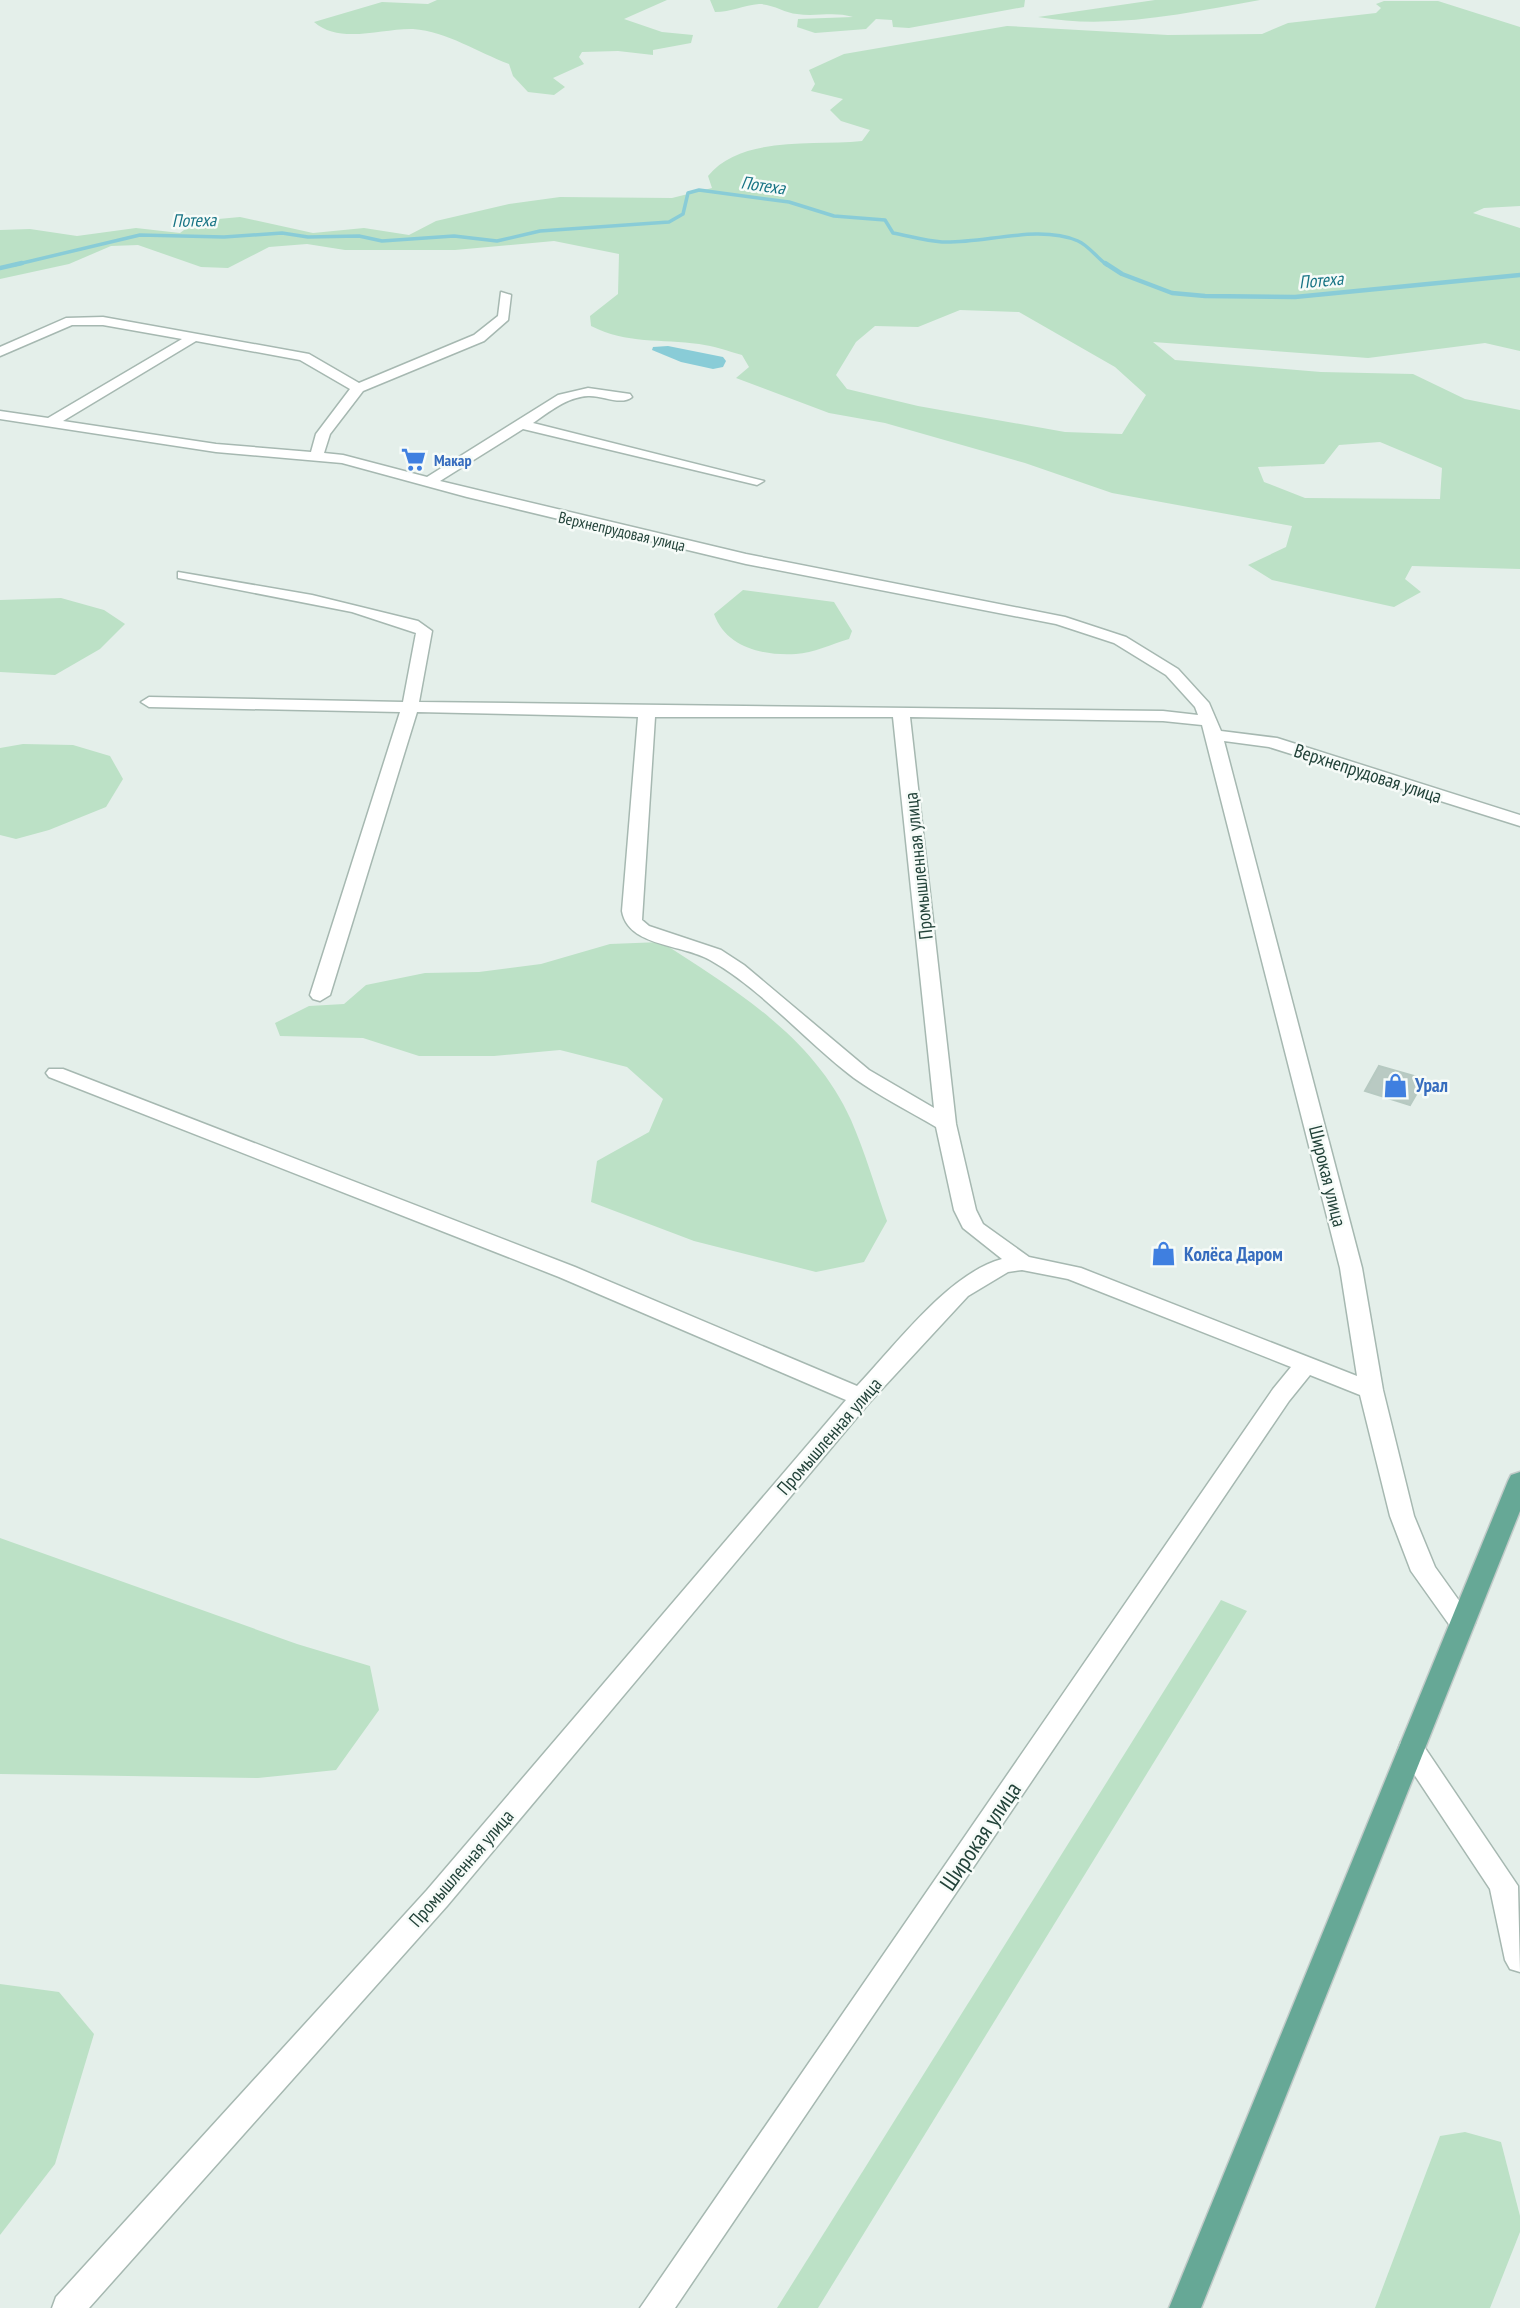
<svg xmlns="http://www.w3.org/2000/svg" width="1520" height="2308" viewBox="0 0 1520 2308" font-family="'PT Sans Narrow',sans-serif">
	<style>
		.green { fill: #bce1c6; fill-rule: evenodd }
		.water { fill: #89ccd7 }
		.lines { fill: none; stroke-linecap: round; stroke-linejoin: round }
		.stream-far1 { stroke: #89ccd7; stroke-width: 3.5 }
		.stream { stroke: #89ccd7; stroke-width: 4.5 }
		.building { fill: #b9cac3; stroke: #b6c9c1; stroke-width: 2 }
		.minor-casing { stroke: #a6b8b1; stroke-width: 3 }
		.primary-casing { stroke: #c1cac8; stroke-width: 3 }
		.minor { fill: #fff; fill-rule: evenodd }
		.primary { fill: #66a896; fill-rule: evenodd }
		.labels { text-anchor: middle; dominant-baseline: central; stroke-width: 5; stroke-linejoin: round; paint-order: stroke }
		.far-shop-label { font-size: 16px; font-weight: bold; fill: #366cbe; stroke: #f6fbf8; text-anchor: start }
		.far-street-label { font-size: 16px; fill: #224239; stroke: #f6fbf8 }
		.far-water-label { font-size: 18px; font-style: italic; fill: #167384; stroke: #f6fbf8 }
		.street-label { font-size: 19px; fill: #224239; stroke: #f6fbf8 }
		.shop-label { font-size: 19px; font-weight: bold; fill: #366cbe; stroke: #f6fbf8; text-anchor: start }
		.near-street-label { font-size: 23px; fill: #224239; stroke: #f6fbf8 }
	</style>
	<rect width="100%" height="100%" fill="#e4efea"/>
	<g class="green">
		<path d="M437,0H667L624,19L662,32L693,35L691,43L653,50V55L618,51L582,52L579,57L584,64L553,78L565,87L554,95L528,92L513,76L509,64C477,52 448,32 413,29C382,28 340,45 314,22L382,2L428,4Z"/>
		<path d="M710,0H1025L1024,7L909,28L893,27L892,20L876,19L866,29L815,33L797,27L798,19L853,17C834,11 816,17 797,14C785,13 773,4 759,4C744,5 731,12 715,12Z"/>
		<path d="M1155,0H1260C1187,13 1111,30 1038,17Z"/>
		<path d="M1384,1H1438L1520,27V206L1484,208L1473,213L1520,228V351L1485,343L1368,358L1153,342L1175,360L1321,372L1413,374L1465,399L1520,410V569L1412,566L1405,579L1421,592L1394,607L1272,580L1248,565L1286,547L1292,526L1112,493L1025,463L885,423L829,413L736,378L749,367L742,355C728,351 714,346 699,344C662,339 626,344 591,326L590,316L618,294L619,254L554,241L455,250H345L307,244L269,247L228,268L201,267L138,245L111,246L69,264L0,279V230L30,229L77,236L136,228L180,233L188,227L186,222L240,217L313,233L364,228L409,235L436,221L509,204L560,197L672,198L712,188L708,176C741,135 814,146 862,141L870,130L841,121L830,110L843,99L811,91L815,84L809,70L844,54L1007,26L1168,35L1262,34L1288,23L1376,13L1381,8L1376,4ZM960,310L1019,312L1115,367L1146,395L1122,434L1065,432L918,406L847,389L836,375L856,342L875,326L918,327ZM1380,442L1442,468L1440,499L1305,498L1264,482L1258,467L1324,464L1339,445Z"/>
		<path d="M743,590L834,602L852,631L849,639C832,644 813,653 796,654C762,656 726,647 714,614Z"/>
		<path d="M61,598L104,610L125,624L100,649L55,675L0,672V600Z"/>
		<path d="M23,744L73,745L110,756L123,779L106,807L49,830L16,839L0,835V748Z"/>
		<path d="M661,942C734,989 814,1037 851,1120C865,1152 875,1187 887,1221L864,1262L816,1272L694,1241L591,1202L597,1161L649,1132L663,1099L627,1067L560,1050L494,1056H419L363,1038L280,1036L275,1023L309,1006L344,1004L366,985L425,973L479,972L541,964L610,944Z"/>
		<path d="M0,1538L297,1644L370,1666L379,1710L336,1770L258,1778L0,1774Z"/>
		<path d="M1221,1600L1247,1611L818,2308H777Z"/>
		<path d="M0,1984L59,1992L94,2034L55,2164L0,2235Z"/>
		<path d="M1465,2132L1501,2142L1520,2216V2232L1490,2308H1375L1440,2136Z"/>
	</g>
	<path class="water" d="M668,346L723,357L726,361L723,367L713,369L681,362L652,350L653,347Z"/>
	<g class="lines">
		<path class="stream-far1" d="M14,265L140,235L224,237L282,233L308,237L359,236L382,241L454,236L497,241L540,231L669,222L683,214L688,193L699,190L789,202L834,216L885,220L893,233C909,236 926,241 942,242C983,244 1038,224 1078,241C1088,245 1097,258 1107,265"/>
		<g class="stream">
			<path d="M1105,263L1122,274L1172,293L1205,296L1295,297L1520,275"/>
			<path d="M0,268L22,263"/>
		</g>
	</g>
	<path class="building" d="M1379,1066L1425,1079L1410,1105L1365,1091Z"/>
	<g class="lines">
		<defs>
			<g id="minor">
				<path d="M501,292L511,295L508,320L484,341L363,391L330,434L324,453L343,455L427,477L558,395L588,388L630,394L632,397C621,406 602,395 588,396C567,397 549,412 533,423L764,481L757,485L523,429L440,481L746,554L1065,617L1126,637L1178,669L1209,703L1221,731L1277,738L1520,815V826L1269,747L1224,741L1362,1268L1383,1390L1414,1516L1435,1567L1475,1623L1471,1630L1462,1633L1453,1630L1411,1571L1390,1516L1360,1395L1310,1375L1289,1401L675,2308H640L1273,1389L1291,1367L1068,1279L1022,1270L1008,1272L968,1296L869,1403L447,1906L89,2308H52L56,2297L427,1890L846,1400L559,1277L49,1077L46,1073L49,1069H63L575,1267L857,1386C895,1346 949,1273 1002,1259L963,1228L954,1210L936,1127C909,1111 879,1096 854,1078C805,1041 763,990 710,960C683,944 628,947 622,911L638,717L417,712L330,995L320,1001L313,999L310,995L400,712L149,707L141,702L149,697L403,702L416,633L352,612L178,578V572L312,595L418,621L432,631L419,702L1163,711L1198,715L1195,707L1166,675L1114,643L1056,624L746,564L467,497L342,463L216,452L0,419V411L48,418L182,339L103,325H72L0,356V347L66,318L103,317L309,354L359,383L474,335L498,316ZM196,341L300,360L350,389L316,434L311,452L216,444L63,421ZM655,717H893L934,1108L869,1070L744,965L721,950L649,926L642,920ZM910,717L1163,721L1202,725L1340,1268L1357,1376L1081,1268L1029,1257L983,1224L976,1210L956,1124Z"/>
				<path d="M1411,1739L1421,1742L1518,1886L1520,1972L1510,1969L1505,1960L1490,1889L1398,1750L1401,1742Z"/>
			</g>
			<path id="primary" d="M1520,1472V1511L1201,2308H1169L1508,1481L1511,1475Z"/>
		</defs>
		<use href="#minor" class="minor-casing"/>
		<use href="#primary" class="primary-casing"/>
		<use href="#minor" class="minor"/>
		<use href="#primary" class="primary"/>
	</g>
	<defs>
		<symbol id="supermarket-bare" viewBox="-9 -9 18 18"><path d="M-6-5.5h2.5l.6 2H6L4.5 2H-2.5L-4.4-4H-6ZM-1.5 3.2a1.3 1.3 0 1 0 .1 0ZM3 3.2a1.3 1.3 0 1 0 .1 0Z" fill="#3f7fe0" stroke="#f6fbf8" stroke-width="2.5" paint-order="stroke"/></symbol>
		<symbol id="shop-bare" viewBox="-9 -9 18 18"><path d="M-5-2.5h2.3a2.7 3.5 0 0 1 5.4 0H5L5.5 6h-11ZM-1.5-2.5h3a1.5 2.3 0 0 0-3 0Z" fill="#3f7fe0" stroke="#f6fbf8" stroke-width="2.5" paint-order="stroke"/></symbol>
	</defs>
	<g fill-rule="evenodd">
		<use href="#supermarket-bare" x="396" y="442" width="35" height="35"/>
		<use href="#shop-bare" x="1378" y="1068" width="35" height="35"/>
		<use href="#shop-bare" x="1146" y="1236" width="35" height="35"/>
	</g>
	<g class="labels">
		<g class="far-shop-label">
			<text x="434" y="460">Макар</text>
		</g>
		<g class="far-street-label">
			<text transform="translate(622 531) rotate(13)">Верхнепрудовая улица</text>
		</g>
		<g class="far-water-label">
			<text transform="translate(763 185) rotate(8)">Потеха</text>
			<text transform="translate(194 220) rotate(-1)">Потеха</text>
			<text transform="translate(1321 280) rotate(-5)">Потеха</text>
		</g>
		<g class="street-label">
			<text transform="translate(1368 773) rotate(18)">Верхнепрудовая улица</text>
			<text transform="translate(918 866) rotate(-96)">Промышленная улица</text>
			<text transform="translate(1328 1176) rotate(76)">Широкая улица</text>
			<text transform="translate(829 1436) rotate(-49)">Промышленная улица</text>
			<text transform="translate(461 1868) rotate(-49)">Промышленная улица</text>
		</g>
		<g class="shop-label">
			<text x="1415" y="1085">Урал</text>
			<text x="1184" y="1254">Колёса Даром</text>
		</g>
		<g class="near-street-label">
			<text transform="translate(980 1836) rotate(-56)">Широкая улица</text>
		</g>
	</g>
</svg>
